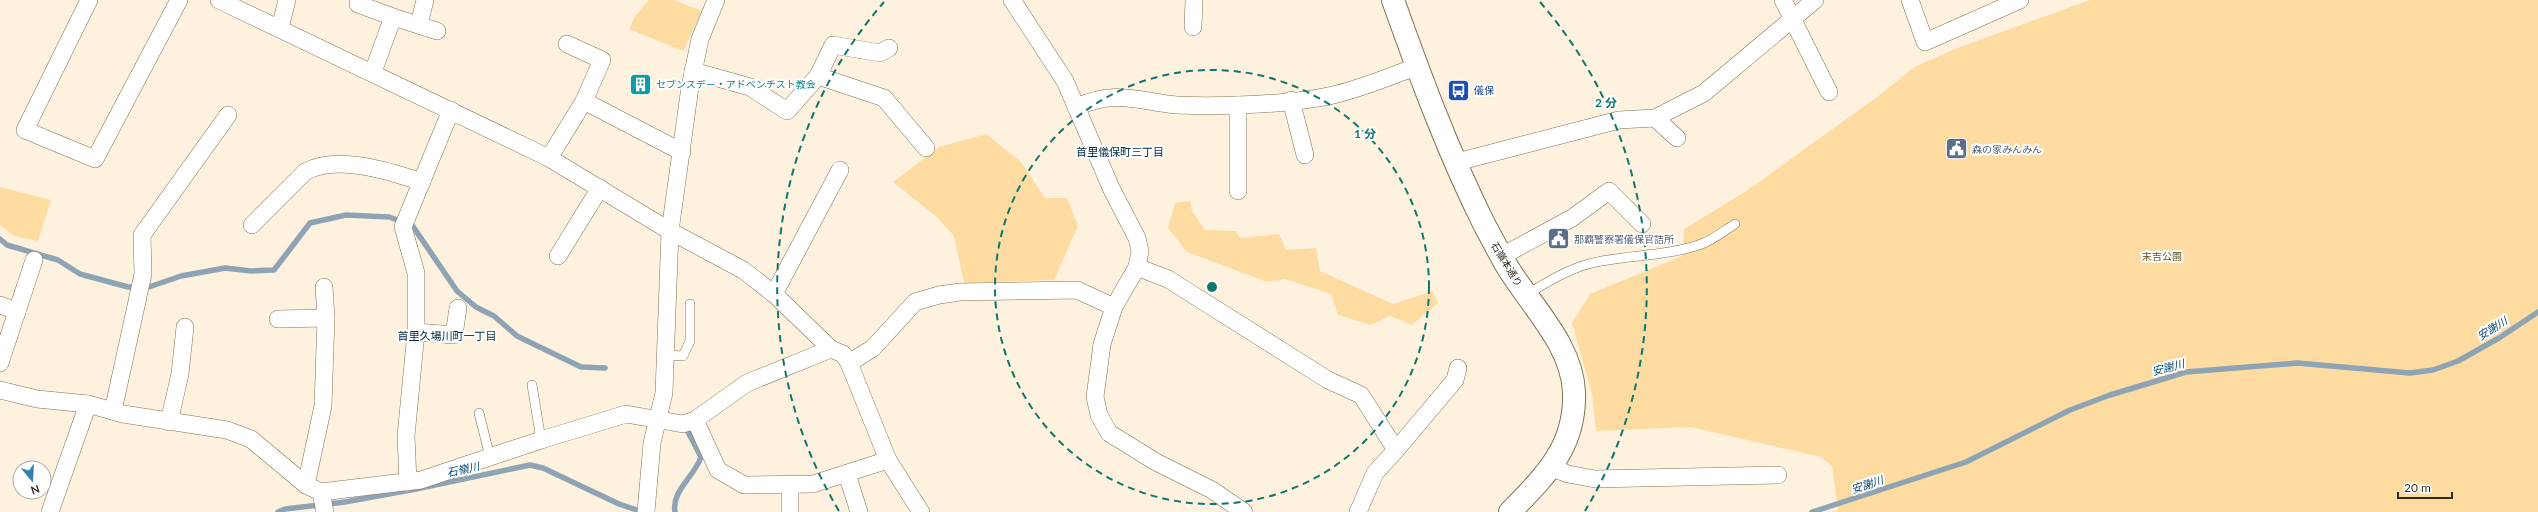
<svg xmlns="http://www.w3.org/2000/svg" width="2538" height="512" viewBox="0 0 2538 512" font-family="Lato,'Noto Sans JP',sans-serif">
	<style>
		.green { fill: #fedca1 }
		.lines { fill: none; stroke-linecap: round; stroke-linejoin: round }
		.stream { stroke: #8ea4b5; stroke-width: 5.5 }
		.service-casing { stroke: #827154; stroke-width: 10 }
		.minor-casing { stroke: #827154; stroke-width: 18 }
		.secondary-casing { stroke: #827154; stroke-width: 24 }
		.service { stroke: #fff; stroke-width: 9 }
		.minor { stroke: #fff; stroke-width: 17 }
		.secondary { stroke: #fff; stroke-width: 22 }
		.ring { fill: none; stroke: #0f766e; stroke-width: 2; stroke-dasharray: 7 5 }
		.labels { text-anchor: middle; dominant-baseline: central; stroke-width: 4; stroke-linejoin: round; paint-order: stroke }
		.culture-label { font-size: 10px; fill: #0d838f; stroke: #fff; text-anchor: start }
		.transit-label { font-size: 10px; fill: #164399; stroke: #fff; text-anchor: start }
		.service-label { font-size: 10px; fill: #4e5e75; stroke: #fff; text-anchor: start }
		.park-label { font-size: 10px; fill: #695021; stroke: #fff }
		.street-label { font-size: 10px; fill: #322b1f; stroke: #fff }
		.neighbourhood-label { font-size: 11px; fill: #052c43; stroke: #fff }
		.water-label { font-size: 11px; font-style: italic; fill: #074c78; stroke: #fff }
		.centre { fill: #0f766e; stroke: #fff; stroke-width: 2 }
		.ring-label { font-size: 12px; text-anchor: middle; font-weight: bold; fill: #0f766e; stroke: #fff; stroke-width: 4; stroke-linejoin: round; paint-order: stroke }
	</style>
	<rect width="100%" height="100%" fill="#fef2df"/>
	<g class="green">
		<path d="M649,0H674L702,11L683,51L629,29L635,16Z"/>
		<path d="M2090,0H2538V512H1830L1838,510L1832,466L1821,457L1690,427L1596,431L1592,394L1572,323L1590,294L1682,256L1684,229L1745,192L1881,94L1914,67L1960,47Z"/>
		<path d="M986,134L1021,162L1045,198H1067L1078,226L1054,280L964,283L954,236L937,217L893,182L939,147Z"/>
		<path d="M0,187L51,200L38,241L14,236L0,225Z"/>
		<path d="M1190,201L1192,211L1205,230L1236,231L1240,238L1279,234L1286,250L1316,248L1320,271L1393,304L1433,291L1438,303L1412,325L1390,316L1371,325L1338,315L1331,294L1285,279L1267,282L1187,252L1168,228L1175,203Z"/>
	</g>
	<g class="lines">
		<g class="stream">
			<path d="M0,239L7,245L58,260L80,274L128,287H149L181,276L225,268L251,271L274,270L310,223L346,215L389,217L412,225L457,291L476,307L494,316L517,336L581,367L605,368"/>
			<path d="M278,512L285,509L345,502L416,489L530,465L543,468L619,504L643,512"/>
			<path d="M675,512C671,491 695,476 701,457L687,430"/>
			<path d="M1812,512L1966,462L2070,410L2110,395L2186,372L2297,363L2410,373L2433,370L2458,361L2499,338L2538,312"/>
		</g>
		<defs>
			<g id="service">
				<path d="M1526,295C1547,282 1568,269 1592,263C1626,255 1672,256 1704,243C1714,239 1725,230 1735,224"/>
				<path d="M666,355L683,356L690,341V304"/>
				<path d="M532,385L541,440"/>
				<path d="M479,413L490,457"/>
			</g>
			<g id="minor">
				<path d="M89,0L25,130L95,159L179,0"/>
				<path d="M219,0L549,158L670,231L743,270L774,294L831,349L843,354L849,363L888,460L921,512"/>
				<path d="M359,0L358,4L393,17L373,72"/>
				<path d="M1012,0L1065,81L1112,190L1137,238L1140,251L1137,267L1114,307L1102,344L1095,397L1099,415L1109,433L1156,462L1212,490L1244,512"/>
				<path d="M1783,0L1829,92"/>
				<path d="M1910,0L1925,42L2020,0"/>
				<path d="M393,17L437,31"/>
				<path d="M419,25L425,0"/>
				<path d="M1193,27L1194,0"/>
				<path d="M280,28L287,0"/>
				<path d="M693,71L750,87L787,111L818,76L833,45L880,53L889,48"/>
				<path d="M818,76L884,98L926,148"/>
				<path d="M1291,100L1305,155"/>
				<path d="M584,101L682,152"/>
				<path d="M1076,107C1117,89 1137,101 1177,105C1197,106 1218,106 1238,105C1270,104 1306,102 1337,94C1365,87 1391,76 1418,66"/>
				<path d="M1655,118L1677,138"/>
				<path d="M549,158L584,101L602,60L567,44"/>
				<path d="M1457,162L1619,120L1655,118L1704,93L1815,0"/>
				<path d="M1238,191V105"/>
				<path d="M252,225L305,172C336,154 389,171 422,182"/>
				<path d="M558,256L600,188"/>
				<path d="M1502,256L1572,218L1609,191L1642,224"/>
				<path d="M1137,267L1168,279L1328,380L1361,395L1396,450L1375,473L1358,512"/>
				<path d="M774,294L840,170"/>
				<path d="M0,305L17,311"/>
				<path d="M278,319L326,318"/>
				<path d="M416,332V273L403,227L451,110"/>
				<path d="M0,363L34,260"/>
				<path d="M849,363L873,348L915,302L939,295L960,292L1077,290L1114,307"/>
				<path d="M0,390L37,399L88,404L123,414L227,430L251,439L306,485L321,492L325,512"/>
				<path d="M113,411L143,274L142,235L228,115"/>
				<path d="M695,420L718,470L744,485L813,484L888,460"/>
				<path d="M169,422L180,374L185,327"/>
				<path d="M1396,450L1455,380L1458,368"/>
				<path d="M1552,468L1568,474L1595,479L1778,475"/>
				<path d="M847,474L859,512"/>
				<path d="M408,482L406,436L416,332L454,335L458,308"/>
				<path d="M306,485L323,406L326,318L324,287"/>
				<path d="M790,485V512"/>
				<path d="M321,492L421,480L541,440L626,414L683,424L695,420L747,383L831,349"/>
				<path d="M50,512L88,404"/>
				<path d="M646,512L652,443L664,393L670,231L690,87L700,39L716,0"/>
			</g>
			<path id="secondary" d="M1393,0C1420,76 1449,154 1485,226C1493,240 1500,255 1508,268C1532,307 1572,345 1574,392C1576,447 1545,476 1510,512"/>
		</defs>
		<use href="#service" class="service-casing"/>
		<use href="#minor" class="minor-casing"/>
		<use href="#secondary" class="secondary-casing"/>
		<use href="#service" class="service"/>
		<use href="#minor" class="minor"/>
		<use href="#secondary" class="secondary"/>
	</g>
	<g class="ring">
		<circle cx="1212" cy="287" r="217"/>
		<path d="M839 511A435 435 0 0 1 884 2M1540 2A435 435 0 0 1 1585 511"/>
	</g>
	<defs>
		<symbol id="building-square" viewBox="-11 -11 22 22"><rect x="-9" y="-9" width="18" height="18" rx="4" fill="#0f9aa8" stroke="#fff"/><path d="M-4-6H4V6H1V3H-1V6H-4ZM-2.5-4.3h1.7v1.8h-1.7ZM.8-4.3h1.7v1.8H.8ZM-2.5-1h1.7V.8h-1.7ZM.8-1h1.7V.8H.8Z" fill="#fff"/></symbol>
		<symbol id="bus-square" viewBox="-11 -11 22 22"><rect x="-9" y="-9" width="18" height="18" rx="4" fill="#1a4fb4" stroke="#fff"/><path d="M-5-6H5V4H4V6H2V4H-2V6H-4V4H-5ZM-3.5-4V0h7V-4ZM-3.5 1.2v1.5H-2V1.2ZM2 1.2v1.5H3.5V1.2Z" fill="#fff"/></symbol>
		<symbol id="civic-square" viewBox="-11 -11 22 22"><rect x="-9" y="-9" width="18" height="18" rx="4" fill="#5c6f8a" stroke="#fff"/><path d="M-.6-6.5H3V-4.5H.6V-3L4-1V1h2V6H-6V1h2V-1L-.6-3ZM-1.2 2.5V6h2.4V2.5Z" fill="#fff"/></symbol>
	</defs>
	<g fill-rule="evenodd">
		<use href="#building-square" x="628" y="72" width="25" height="25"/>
		<use href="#bus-square" x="1446" y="78" width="25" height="25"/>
		<use href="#civic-square" x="1944" y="136" width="25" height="25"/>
		<use href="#civic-square" x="1546" y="226" width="25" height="25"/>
	</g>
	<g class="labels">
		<g class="culture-label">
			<text x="656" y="84">セブンスデー・アドベンチスト教会</text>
		</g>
		<g class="transit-label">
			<text x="1474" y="90">儀保</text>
		</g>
		<g class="service-label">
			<text x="1972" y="149">森の家みんみん</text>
			<text x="1574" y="239">那覇警察署儀保官詰所</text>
		</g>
		<g class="park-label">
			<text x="2162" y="256">末吉公園</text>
		</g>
		<g class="street-label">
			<text transform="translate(1507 264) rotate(59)">石嶺本通り</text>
		</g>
		<g class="neighbourhood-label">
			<text x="1120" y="151">首里儀保町三丁目</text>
			<text x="447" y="335">首里久場川町一丁目</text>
		</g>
		<g class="water-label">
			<text transform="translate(2492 328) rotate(-32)">安謝川</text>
			<text transform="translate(2168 367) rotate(-15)">安謝川</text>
			<text transform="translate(463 469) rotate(-12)">石嶺川</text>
			<text transform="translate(1867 484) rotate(-18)">安謝川</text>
		</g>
	</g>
	<circle cx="1212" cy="287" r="6" class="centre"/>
	<g class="ring-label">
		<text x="1606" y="107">2 分</text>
		<text x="1365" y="138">1 分</text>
	</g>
	<g transform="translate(32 480) rotate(162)"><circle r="19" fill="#ffffff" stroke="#adaaa5"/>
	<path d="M0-3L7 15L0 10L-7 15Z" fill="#3281b3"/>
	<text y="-6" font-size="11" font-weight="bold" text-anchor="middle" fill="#322b1f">N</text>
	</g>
	<path d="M2398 492v6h54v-6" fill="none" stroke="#322b1f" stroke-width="2"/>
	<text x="2404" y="492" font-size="12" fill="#322b1f" stroke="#ffffff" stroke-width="3" paint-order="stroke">20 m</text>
</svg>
